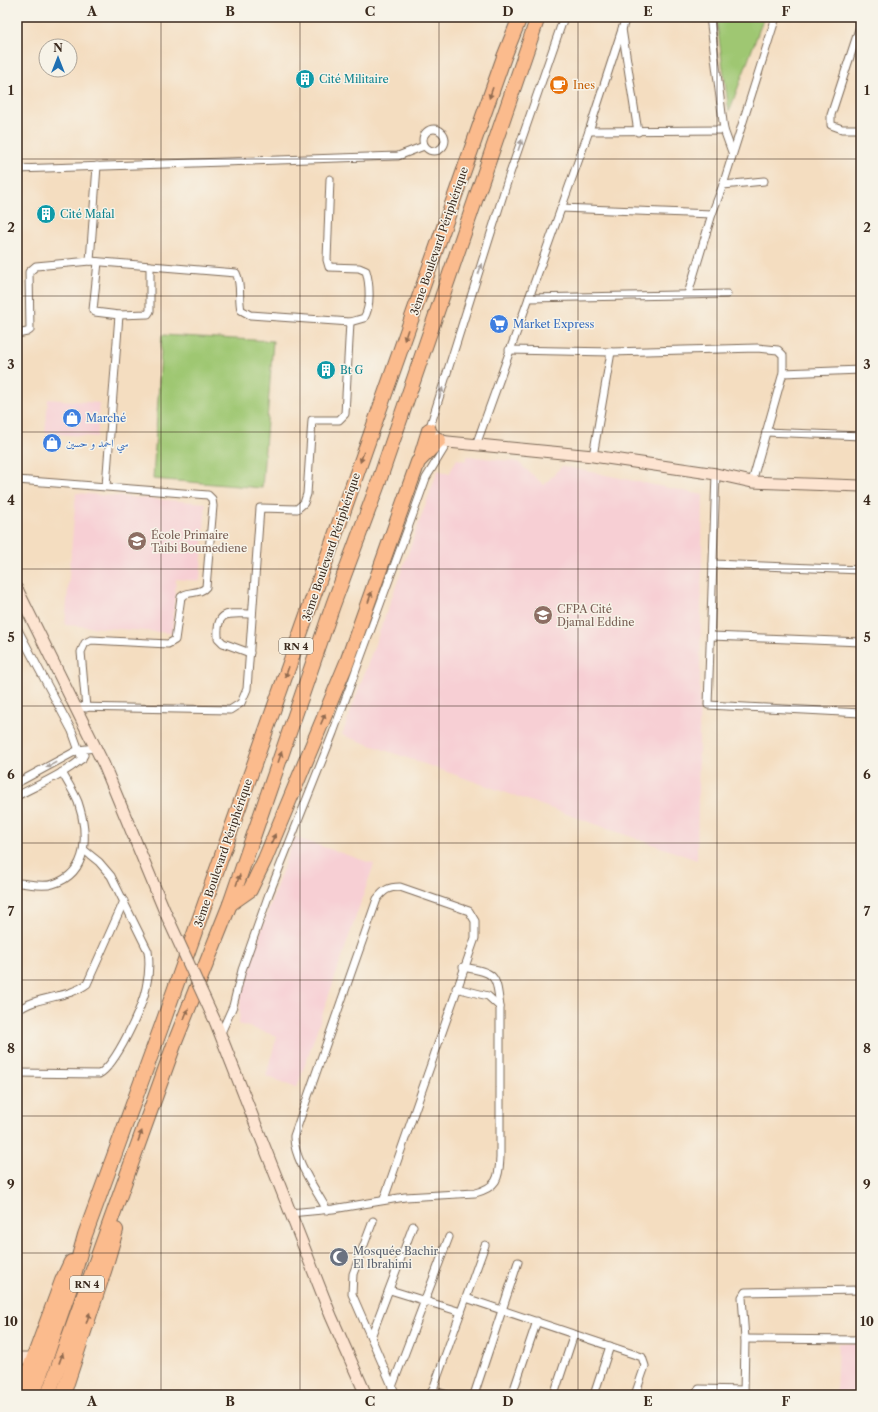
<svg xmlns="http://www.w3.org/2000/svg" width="878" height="1412" viewBox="0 0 878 1412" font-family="'Libre Caslon Text',Amiri,serif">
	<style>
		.built { fill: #f7cfd4 }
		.green { fill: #9fc772; stroke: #6d7848 }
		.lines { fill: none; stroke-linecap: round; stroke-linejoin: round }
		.street-casing { stroke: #7c6957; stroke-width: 9 }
		.secondary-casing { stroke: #7c6957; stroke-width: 13 }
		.highway-casing { stroke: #7c6957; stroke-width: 16 }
		.street { stroke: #fff; stroke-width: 7 }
		.secondary { stroke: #fde4d1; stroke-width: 11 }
		.highway { stroke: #fbbb8d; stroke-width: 14 }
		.secondary-bridge-casing { stroke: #7c6957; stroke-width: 13; stroke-linecap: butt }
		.secondary-bridge { stroke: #fde4d1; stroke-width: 11 }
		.oneway { fill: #916b50 }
		.oneway2 { fill: #a79f9a }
		.grid { fill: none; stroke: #3b2a1e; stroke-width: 1; stroke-opacity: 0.55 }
		.labels { text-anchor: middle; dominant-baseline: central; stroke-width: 3; stroke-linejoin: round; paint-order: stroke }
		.shield { fill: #f7f3e8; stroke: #73665b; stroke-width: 1 }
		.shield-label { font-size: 10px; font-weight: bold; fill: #3b2a1e }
		.culture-label { font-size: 11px; fill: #0d838f; stroke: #f7f3e8; text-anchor: start }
		.food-label { font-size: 11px; fill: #c56008; stroke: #f7f3e8; text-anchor: start }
		.street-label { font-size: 11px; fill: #3b2a1e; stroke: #f7f3e8 }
		.shop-label { font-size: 11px; fill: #366cbe; stroke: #f7f3e8; text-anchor: start }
		.education-label { font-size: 11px; fill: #785e54; stroke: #f7f3e8; text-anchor: start }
		.worship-label { font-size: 11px; fill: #5b616d; stroke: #f7f3e8; text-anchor: start }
		.neatline { fill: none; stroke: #3b2a1e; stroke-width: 1.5 }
		.grid-label { font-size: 13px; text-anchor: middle; font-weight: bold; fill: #3b2a1e }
	</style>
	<rect width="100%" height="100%" fill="#f7f3e8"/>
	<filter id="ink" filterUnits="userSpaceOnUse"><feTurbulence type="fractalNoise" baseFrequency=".025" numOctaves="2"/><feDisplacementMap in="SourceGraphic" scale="8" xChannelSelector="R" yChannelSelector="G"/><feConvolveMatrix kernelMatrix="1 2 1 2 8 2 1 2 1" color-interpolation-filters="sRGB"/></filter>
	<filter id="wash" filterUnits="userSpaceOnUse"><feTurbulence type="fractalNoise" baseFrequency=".012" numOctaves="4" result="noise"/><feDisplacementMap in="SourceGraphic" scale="16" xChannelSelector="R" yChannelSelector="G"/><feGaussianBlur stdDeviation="0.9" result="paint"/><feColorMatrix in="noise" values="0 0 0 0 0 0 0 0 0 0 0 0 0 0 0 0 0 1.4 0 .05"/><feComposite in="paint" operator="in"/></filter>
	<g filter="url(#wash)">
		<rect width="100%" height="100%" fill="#f4ddc0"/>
		<g class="built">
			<path d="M48,399L99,403L97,437L45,433Z"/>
			<path d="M468,456L518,462L544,485L562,466L703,495L697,860L342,735L438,470L449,474L457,459L465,461Z"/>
			<path d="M76,493L206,503L200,581L176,579L172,633L65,625Z"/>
			<path d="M294,837L374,864L297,1088L266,1076L277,1036L239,1024L241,987Z"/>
			<path d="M838,1343H861V1395H836Z"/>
		</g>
		<g class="green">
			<path d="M716,17H764L729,112Z"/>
			<path d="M162,335L273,341L262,488L153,479Z"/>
		</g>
	</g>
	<g filter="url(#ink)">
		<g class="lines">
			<defs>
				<g id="street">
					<path d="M710,17L724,130L732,152"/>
					<path d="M861,23L831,115V125L842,129H861"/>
					<path d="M622,29L638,132"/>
					<circle cx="434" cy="140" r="11"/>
					<path d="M589,131L724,130"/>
					<path d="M17,169L398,156L424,146"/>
					<path d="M723,185L764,181"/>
					<path d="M561,208L712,214"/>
					<path d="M90,261L97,166"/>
					<path d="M98,262L93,310L95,312L119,315L148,314L150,311V266"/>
					<path d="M688,294L712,214L723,185L776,17"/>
					<path d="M529,298L727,294"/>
					<path d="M17,334L27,332L30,330L29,272L36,266L90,261L236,273C242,284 238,298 241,310L250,315L350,322L364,318C371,307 370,284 366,271L359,268L329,267L327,260L330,179"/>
					<path d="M509,350L611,352L757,348L778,350L783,355V373L752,482"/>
					<path d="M783,373L861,370"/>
					<path d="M429,430L509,176L564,17"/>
					<path d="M766,432L861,436"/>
					<path d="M476,445L589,131L626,17"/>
					<path d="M593,456L611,352"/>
					<path d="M716,474L708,705L861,713"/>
					<path d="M17,480L208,495L212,499L213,506L206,587C200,595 188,590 181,597L175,640L168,644L91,640L85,643L81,652L86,708"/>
					<path d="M106,486L119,315"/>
					<path d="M713,564L861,570"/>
					<path d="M17,628L72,731L82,759"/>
					<path d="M711,636L861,642"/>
					<path d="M250,653L223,643L218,638C216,609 229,614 252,614"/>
					<path d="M76,707L230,710L241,703L247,689L260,508L297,509L304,503L307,494L312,420H339L345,414L350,322"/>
					<path d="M17,783L78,750L95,748"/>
					<path d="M17,796C31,788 78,768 84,755"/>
					<path d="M17,883C29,883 41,888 53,884C90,873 88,832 78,802C74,792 67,782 62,772"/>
					<path d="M456,988L488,996L500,1007"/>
					<path d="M17,1011C38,995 67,999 87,984L124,901"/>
					<path d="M220,1035L233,1006L242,970L269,894L333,733L416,506L426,478L448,442"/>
					<path d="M17,1073L99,1074C116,1065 142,1008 146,988C149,975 150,964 148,951L111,876L99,862L84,850"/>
					<path d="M327,1210C316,1190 293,1158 294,1136L377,899C384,890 388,887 400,887L469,911L475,921V938L384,1199"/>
					<path d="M290,1213L333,1209L405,1197L475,1193C497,1187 499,1179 500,1158V1007C496,974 496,973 463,967"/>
					<path d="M373,1221L353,1274L352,1294L396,1395"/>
					<path d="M390,1290L461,1312"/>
					<path d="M466,1298L642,1357L645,1366L635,1395"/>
					<path d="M371,1337L413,1226"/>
					<path d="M745,1339L861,1340"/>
					<path d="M392,1387L449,1237"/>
					<path d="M432,1390L447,1395"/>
					<path d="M431,1395L485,1245"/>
					<path d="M474,1395L518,1262"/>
					<path d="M512,1395L537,1321"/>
					<path d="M554,1395L574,1334"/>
					<path d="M594,1395L610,1346"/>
					<path d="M695,1395L699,1389L744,1390"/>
					<path d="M744,1395L745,1339L742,1297L745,1292L861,1290"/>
				</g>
				<g id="secondary">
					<path d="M433,434L439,440L448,442L593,456L716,474L752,482L861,486"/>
					<path d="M17,589L104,765L165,912"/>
					<path d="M215,1021L331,1316L366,1395"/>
					<path d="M17,1358H33"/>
				</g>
				<g id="highway">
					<path d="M421,456L429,430"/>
					<path d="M230,904L250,890L265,859L347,662L418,462L439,440"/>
					<path d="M20,1395L62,1281L71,1262"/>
					<path d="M33,1395L72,1282L85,1235L162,1025L504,57L520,17"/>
					<path d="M48,1395L175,1042L230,904L333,605L378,484L538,17"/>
					<path d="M63,1395L105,1268L116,1230"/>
				</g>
			</defs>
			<use href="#street" class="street-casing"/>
			<use href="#secondary" class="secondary-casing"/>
			<use href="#highway" class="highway-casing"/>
			<use href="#street" class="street"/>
			<use href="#secondary" class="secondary"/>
			<use href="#highway" class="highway"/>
			<defs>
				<path id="secondary-bridge" d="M165,912L215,1021"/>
			</defs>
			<use href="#secondary-bridge" class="secondary-bridge-casing"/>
			<use href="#secondary-bridge" class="secondary-bridge"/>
		</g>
		<defs><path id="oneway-solid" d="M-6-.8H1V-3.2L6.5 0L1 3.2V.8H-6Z"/></defs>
		<g class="oneway">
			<use href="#oneway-solid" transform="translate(491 93) rotate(109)"/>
			<use href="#oneway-solid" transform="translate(406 335) rotate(109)"/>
			<use href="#oneway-solid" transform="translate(362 457) rotate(109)"/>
			<use href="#oneway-solid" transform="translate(370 597) rotate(-71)"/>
			<use href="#oneway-solid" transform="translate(287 672) rotate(109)"/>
			<use href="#oneway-solid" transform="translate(323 719) rotate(-67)"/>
			<use href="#oneway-solid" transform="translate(280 757) rotate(-71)"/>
			<use href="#oneway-solid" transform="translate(273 839) rotate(-66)"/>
			<use href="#oneway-solid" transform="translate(238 880) rotate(-71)"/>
			<use href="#oneway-solid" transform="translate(186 1014) rotate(-68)"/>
			<use href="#oneway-solid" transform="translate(140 1136) rotate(-70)"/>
			<use href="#oneway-solid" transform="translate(88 1318) rotate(-72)"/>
			<use href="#oneway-solid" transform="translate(61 1358) rotate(-70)"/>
		</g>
		<g class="oneway2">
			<use href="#oneway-solid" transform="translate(520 145) rotate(-71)"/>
			<use href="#oneway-solid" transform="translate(480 269) rotate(-73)"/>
			<use href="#oneway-solid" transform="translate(441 393) rotate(-73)"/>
			<use href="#oneway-solid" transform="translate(51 765) rotate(152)"/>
		</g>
	</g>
	<path class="grid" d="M161,17V1395M300,17V1395M439,17V1395M578,17V1395M717,17V1395M17,159H861M17,296H861M17,432H861M17,569H861M17,706H861M17,843H861M17,980H861M17,1116H861M17,1253H861"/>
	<defs>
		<symbol id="building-disc" viewBox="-11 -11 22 22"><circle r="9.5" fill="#0f9aa8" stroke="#f7f3e8"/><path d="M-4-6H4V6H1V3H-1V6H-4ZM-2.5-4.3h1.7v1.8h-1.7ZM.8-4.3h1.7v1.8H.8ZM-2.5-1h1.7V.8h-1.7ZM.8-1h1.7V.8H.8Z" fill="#fff"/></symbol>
		<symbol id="cafe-disc" viewBox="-11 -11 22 22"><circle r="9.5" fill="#e8710a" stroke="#f7f3e8"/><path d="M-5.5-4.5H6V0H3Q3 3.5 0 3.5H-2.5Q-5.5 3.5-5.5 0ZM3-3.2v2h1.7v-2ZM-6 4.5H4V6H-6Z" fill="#fff"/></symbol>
		<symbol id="supermarket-disc" viewBox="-11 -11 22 22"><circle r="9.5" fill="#3f7fe0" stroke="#f7f3e8"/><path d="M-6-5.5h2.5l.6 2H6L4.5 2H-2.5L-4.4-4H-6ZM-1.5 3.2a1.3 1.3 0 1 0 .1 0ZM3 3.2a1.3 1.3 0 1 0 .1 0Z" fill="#fff"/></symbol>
		<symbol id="shop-disc" viewBox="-11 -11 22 22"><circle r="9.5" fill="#3f7fe0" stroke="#f7f3e8"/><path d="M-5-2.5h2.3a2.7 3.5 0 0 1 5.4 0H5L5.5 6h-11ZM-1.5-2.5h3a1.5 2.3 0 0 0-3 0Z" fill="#fff"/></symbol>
		<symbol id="school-disc" viewBox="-11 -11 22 22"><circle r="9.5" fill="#8d6e63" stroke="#f7f3e8"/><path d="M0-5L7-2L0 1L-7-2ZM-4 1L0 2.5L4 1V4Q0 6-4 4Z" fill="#fff"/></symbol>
		<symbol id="university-disc" viewBox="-11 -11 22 22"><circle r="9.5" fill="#8d6e63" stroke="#f7f3e8"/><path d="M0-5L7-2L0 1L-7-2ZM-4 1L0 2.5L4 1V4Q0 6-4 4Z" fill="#fff"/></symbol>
		<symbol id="mosque-disc" viewBox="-11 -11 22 22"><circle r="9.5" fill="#6b7280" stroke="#f7f3e8"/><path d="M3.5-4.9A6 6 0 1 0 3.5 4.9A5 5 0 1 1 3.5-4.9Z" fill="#fff"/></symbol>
	</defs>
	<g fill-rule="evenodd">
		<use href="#building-disc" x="294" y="68" width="22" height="22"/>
		<use href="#cafe-disc" x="548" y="74" width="22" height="22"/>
		<use href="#building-disc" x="35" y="203" width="22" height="22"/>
		<use href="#supermarket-disc" x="488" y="313" width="22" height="22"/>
		<use href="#building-disc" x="315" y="359" width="22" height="22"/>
		<use href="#shop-disc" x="61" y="407" width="22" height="22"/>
		<use href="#shop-disc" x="41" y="432" width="22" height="22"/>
		<use href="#school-disc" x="126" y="530" width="22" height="22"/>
		<use href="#university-disc" x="532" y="604" width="22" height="22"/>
		<use href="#mosque-disc" x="328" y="1246" width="22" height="22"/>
	</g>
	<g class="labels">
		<g class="shield">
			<rect x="279" y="638" width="34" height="16" rx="3"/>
			<rect x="70" y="1276" width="34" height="16" rx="3"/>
		</g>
		<g class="shield-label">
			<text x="296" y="646">RN 4</text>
			<text x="87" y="1284">RN 4</text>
		</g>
		<g class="culture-label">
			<text x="319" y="79">Cité Militaire</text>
			<text x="60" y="214">Cité Mafal</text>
			<text x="340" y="370">Bt G</text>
		</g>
		<g class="food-label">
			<text x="573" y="85">Ines</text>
		</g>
		<g class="street-label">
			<text transform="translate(439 241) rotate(-71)">3ème Boulevard Périphérique</text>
			<text transform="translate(331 547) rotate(-71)">3ème Boulevard Périphérique</text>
			<text transform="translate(223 853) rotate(-71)">3ème Boulevard Périphérique</text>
		</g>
		<g class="shop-label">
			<text x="513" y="324">Market Express</text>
			<text x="86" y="418">Marché</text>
			<text x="66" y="443">سي احمد و حسين</text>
		</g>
		<g class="education-label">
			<text x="151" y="535">École Primaire<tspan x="151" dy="13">Taibi Boumediene</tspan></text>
			<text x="557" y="609">CFPA Cité<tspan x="557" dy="13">Djamal Eddine</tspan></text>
		</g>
		<g class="worship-label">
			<text x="353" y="1251">Mosquée Bachir<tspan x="353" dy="13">El Ibrahimi</tspan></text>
		</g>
	</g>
	<rect width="878" height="1412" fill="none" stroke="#f7f3e8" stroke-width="44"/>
	<g transform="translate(58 58)"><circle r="19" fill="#f7f3e8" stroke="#aca397"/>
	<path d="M0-3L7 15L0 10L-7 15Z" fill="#1f6fb2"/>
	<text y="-6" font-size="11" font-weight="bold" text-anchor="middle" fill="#3b2a1e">N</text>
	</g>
	<rect x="22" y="22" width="834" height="1368" class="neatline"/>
	<g class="grid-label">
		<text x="92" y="16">A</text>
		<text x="230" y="16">B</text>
		<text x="370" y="16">C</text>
		<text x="508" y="16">D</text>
		<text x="648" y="16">E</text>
		<text x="786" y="16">F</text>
		<text x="11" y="95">1</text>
		<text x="867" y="95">1</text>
		<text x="11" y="232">2</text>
		<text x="867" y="232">2</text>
		<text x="11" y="369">3</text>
		<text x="867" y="369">3</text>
		<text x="11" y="505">4</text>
		<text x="867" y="505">4</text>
		<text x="11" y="642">5</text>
		<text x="867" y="642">5</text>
		<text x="11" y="779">6</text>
		<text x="867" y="779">6</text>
		<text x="11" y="916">7</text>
		<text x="867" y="916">7</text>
		<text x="11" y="1053">8</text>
		<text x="867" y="1053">8</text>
		<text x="11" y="1189">9</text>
		<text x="867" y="1189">9</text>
		<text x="11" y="1326">10</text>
		<text x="867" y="1326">10</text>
		<text x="92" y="1406">A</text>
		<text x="230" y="1406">B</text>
		<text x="370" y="1406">C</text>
		<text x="508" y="1406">D</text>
		<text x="648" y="1406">E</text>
		<text x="786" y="1406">F</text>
	</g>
</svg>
